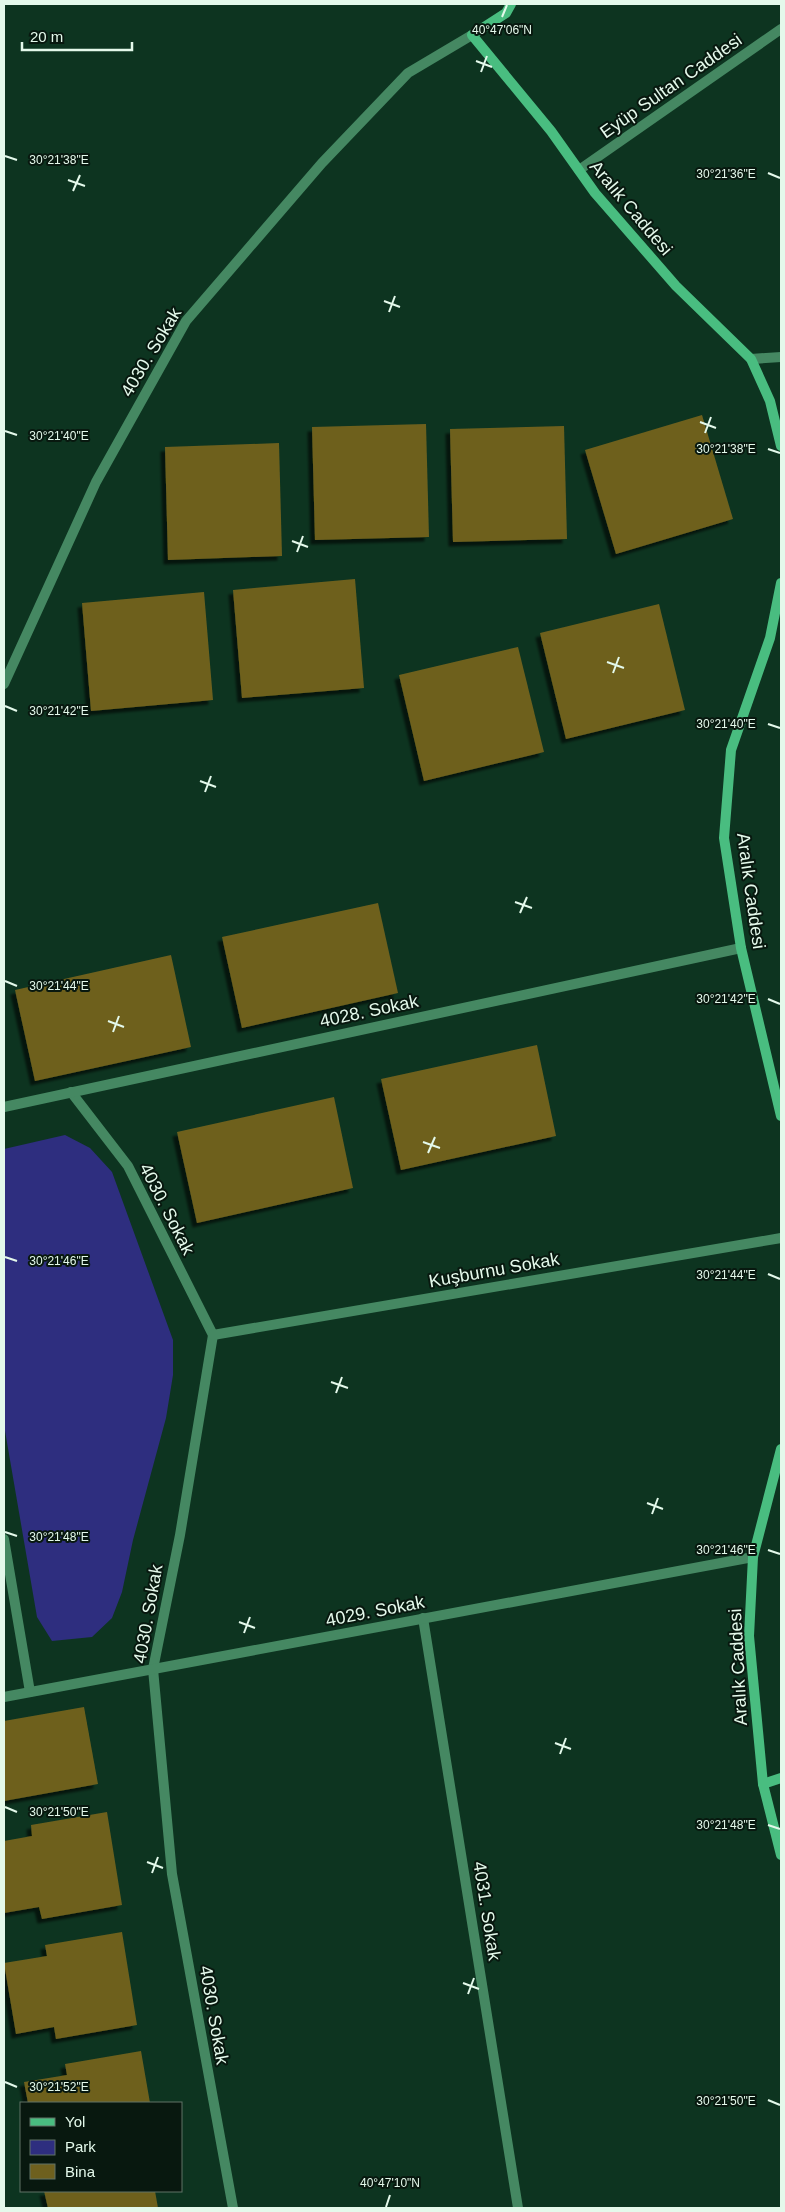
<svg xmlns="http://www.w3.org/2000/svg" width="785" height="2212" viewBox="0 0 785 2212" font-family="Arial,sans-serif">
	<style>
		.green { fill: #2e2e7f }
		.building { fill: #6e601e; filter: url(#shadow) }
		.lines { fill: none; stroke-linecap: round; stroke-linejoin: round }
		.street { stroke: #458862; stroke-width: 10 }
		.secondary { stroke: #49bd80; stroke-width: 10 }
		.ticks { fill: none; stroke: #e4f9eb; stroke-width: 2 }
		.labels { text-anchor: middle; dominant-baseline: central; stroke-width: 4; stroke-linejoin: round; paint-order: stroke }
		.street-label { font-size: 18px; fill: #e4f9eb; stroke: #08180f }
		.ticks-label { font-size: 12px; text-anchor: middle; fill: #e4f9eb; stroke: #08180f; stroke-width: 4; stroke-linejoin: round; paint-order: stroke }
	</style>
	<defs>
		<filter id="shadow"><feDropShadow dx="-4.5" dy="4.5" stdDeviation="1" flood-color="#0009"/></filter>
	</defs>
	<rect width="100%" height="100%" fill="#0d3420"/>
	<path class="green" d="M65,1135L90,1148L112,1172L173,1340V1375L166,1418L133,1540L122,1592L112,1618L92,1637L52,1641L37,1617L4,1425V1149Z"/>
	<g class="building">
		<path d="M702,415L733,519L616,554L585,450Z"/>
		<path d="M426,424L429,537L315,540L312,427Z"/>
		<path d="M564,426L567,539L453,542L450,429Z"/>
		<path d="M279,443L282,556L168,560L165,447Z"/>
		<path d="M355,579L364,688L242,698L233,590Z"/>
		<path d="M204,592L213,700L91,711L82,603Z"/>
		<path d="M659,604L685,710L566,739L540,633Z"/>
		<path d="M518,647L544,752L424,781L399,675Z"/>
		<path d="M378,903L398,993L242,1028L222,937Z"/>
		<path d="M171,955L191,1047L35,1081L15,990Z"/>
		<path d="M537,1045L556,1136L401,1170L381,1079Z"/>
		<path d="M334,1097L353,1188L197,1223L177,1132Z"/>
		<path d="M84,1707L98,1784L4,1801V1721Z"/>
		<path d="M107,1812L122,1905L42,1919L39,1907L4,1913V1841L32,1836L31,1825Z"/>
		<path d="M122,1932L137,2025L56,2039L54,2027L16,2034L4,1963L47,1956L45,1945Z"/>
		<path d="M141,2051L150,2103H28L24,2082L67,2075L65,2064Z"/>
		<path d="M44,2191H155L158,2208H48Z"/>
	</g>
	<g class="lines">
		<g class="street">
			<path d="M579,170L781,29"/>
			<path d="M751,359L781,357"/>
			<path d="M4,684L96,482L186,321L322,163L408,73L472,35"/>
			<path d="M71,1092L128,1166L213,1335L180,1535L153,1669L172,1874L233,2208"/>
			<path d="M4,1107L741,948"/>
			<path d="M213,1335L781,1238"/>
			<path d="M4,1539L30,1692"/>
			<path d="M423,1618L518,2208"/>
			<path d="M4,1697L753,1557"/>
		</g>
		<g class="secondary">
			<path d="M511,4L506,13L472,35L551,131L595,193L676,286L751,359L770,401L781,446"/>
			<path d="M781,583L770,638L731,750L724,838L741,948L781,1116"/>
			<path d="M781,1449L753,1557L749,1636L763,1784L781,1855"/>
			<path d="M763,1784L781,1778"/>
		</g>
	</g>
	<path class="ticks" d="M502,17L507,5M476,61L492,67M481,72L487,56M5,156L17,160M768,173L780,178M68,180L85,186M73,191L80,175M384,301L400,307M389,312L395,296M700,422L716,428M5,431L17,435M705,433L711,417M768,449L780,453M292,541L308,547M297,552L303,536M607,662L624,668M613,673L619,657M5,706L17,711M768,724L780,728M200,781L216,787M205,792L211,776M515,902L532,908M520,913L527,897M5,981L17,986M768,999L780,1004M108,1021L124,1027M113,1032L119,1016M423,1142L440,1148M428,1153L435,1137M5,1257L17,1261M768,1274L780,1279M331,1382L348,1388M336,1393L342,1377M647,1503L663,1509M652,1514L658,1498M5,1532L17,1536M768,1550L780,1554M239,1622L255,1628M244,1633L250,1617M555,1743L571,1749M560,1754L566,1738M5,1807L17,1812M768,1825L780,1829M147,1862L163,1868M152,1873L158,1857M463,1983L479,1989M468,1994L474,1978M5,2082L17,2087M768,2100L780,2105M386,2207L390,2195"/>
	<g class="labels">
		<g class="street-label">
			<text transform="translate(671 86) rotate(-35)">Eyüp Sultan Caddesi</text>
			<text transform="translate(631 208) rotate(50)">Aralık Caddesi</text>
			<text transform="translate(151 352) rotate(-59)">4030. Sokak</text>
			<text transform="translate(751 891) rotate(82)">Aralık Caddesi</text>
			<text transform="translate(369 1011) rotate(-12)">4028. Sokak</text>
			<text transform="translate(167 1209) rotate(63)">4030. Sokak</text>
			<text transform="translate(494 1270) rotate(-10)">Kuşburnu Sokak</text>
			<text transform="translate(375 1611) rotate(-11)">4029. Sokak</text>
			<text transform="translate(148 1614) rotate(-80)">4030. Sokak</text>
			<text transform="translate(738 1667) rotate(-93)">Aralık Caddesi</text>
			<text transform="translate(487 1911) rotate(81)">4031. Sokak</text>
			<text transform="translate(214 2015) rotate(80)">4030. Sokak</text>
		</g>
	</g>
	<g class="ticks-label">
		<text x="502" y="34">40°47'06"N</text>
		<text x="59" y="164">30°21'38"E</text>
		<text x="726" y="178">30°21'36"E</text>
		<text x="59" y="440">30°21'40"E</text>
		<text x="726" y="453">30°21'38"E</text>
		<text x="59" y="715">30°21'42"E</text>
		<text x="726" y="728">30°21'40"E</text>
		<text x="59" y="990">30°21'44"E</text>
		<text x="726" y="1003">30°21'42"E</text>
		<text x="59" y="1265">30°21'46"E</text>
		<text x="726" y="1279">30°21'44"E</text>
		<text x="59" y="1541">30°21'48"E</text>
		<text x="726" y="1554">30°21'46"E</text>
		<text x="59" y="1816">30°21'50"E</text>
		<text x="726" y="1829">30°21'48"E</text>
		<text x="59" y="2091">30°21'52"E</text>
		<text x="726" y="2105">30°21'50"E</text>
		<text x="390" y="2187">40°47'10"N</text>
	</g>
	<rect width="785" height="2212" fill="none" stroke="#e4f9eb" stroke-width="10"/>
	<rect x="20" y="2102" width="162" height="90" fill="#08180f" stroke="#607267"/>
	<rect x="30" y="2118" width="25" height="8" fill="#49bd80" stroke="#607267"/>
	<text x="65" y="2127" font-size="15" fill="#e4f9eb">Yol</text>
	<rect x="30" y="2140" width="25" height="15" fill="#2e2e7f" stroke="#607267"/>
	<text x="65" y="2152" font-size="15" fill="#e4f9eb">Park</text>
	<rect x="30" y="2164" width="25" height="15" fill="#6e601e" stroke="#607267"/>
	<text x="65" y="2177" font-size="15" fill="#e4f9eb">Bina</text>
	<path d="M22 42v8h110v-8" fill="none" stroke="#e4f9eb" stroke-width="2.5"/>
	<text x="30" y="42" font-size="15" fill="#e4f9eb" stroke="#08180f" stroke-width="4" paint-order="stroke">20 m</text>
</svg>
